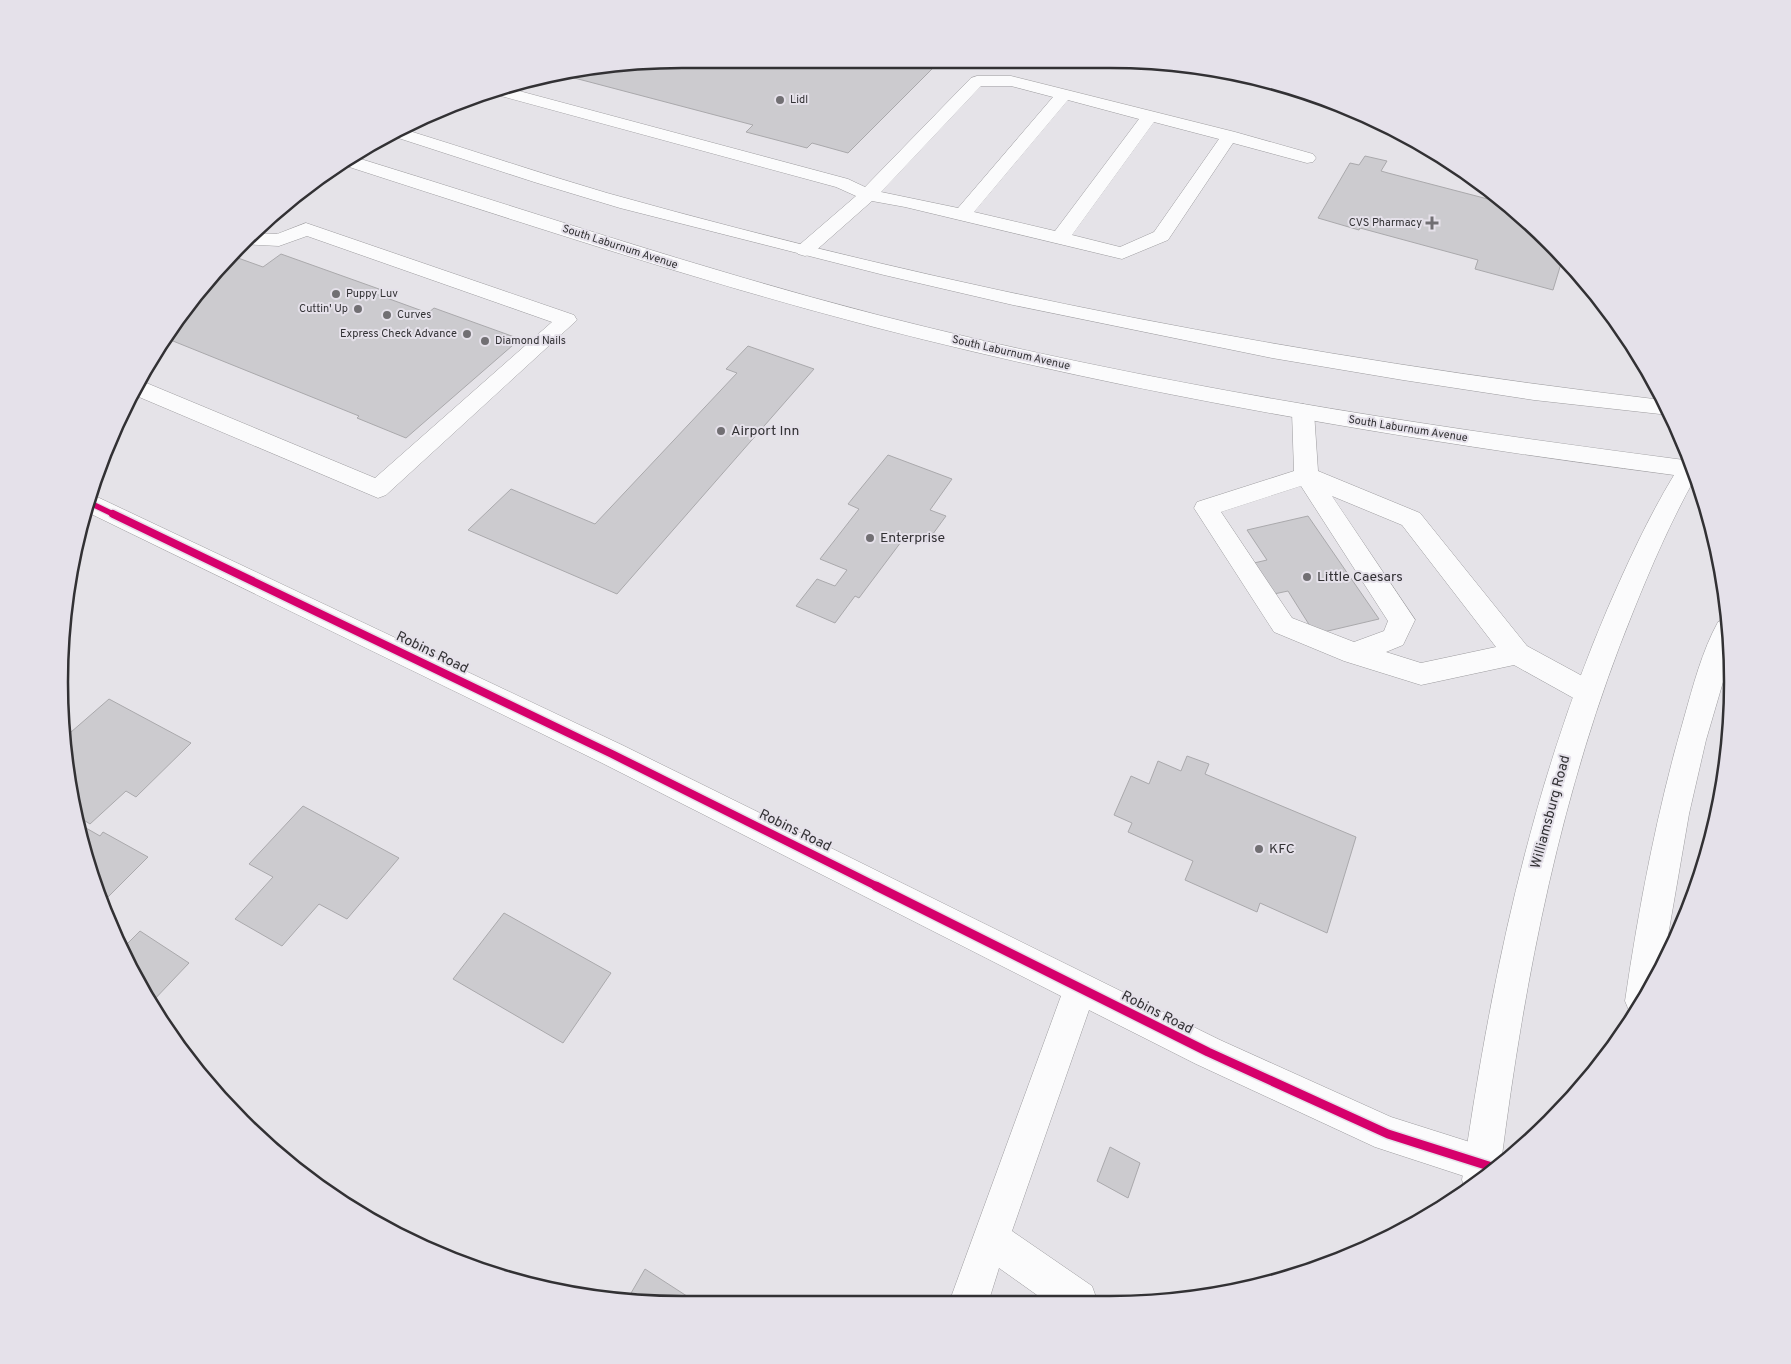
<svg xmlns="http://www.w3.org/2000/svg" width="1791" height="1364" viewBox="0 0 1791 1364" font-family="Overpass,sans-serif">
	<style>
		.building { fill: #cccbcf; stroke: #aaa9ac }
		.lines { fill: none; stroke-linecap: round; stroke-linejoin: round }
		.minor-casing { stroke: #9d9c9f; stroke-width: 1 }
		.major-casing { stroke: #9d9c9f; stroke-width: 1 }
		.minor { fill: #fbfbfc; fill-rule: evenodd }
		.major { fill: #fbfbfc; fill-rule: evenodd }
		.cycleway-far2-casing { stroke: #e5e1ea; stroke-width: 8 }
		.cycleway-far1-casing { stroke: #e5e1ea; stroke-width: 11 }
		.cycleway-casing { stroke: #e5e1ea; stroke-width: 12 }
		.cycleway-far2 { stroke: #d6006c; stroke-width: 5.5 }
		.cycleway-far1 { stroke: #d6006c; stroke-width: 8 }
		.cycleway { stroke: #d6006c; stroke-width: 9 }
		.poi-dot { fill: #716f73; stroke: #e5e1ea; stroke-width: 2 }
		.labels { text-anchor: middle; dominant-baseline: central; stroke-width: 4; stroke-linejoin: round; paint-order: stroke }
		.far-poi-label { font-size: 11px; fill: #323134; stroke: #e5e1ea; text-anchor: start }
		.far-street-label { font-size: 11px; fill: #323134; stroke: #e5e1ea }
		.poi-label { font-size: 14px; fill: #323134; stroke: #e5e1ea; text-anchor: start }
		.street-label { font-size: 14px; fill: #323134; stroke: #e5e1ea }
		.rim { fill: none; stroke: #323134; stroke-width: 2.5 }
	</style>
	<rect width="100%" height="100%" fill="#e5e3e8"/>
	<g class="building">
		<path d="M682,59H900L934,67L848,153L812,143L807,148L746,132L753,125L563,75Z"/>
		<path d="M1365,156L1387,161L1381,171L1388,173L1507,204L1550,242L1563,257L1553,290L1475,269L1478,260L1360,228L1359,230L1318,218L1350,163L1359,165Z"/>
		<path d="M281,254L379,289L373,293L428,313L434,308L520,339L406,438L357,418L359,416L168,339L214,271L225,259L232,262L238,258L263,267Z"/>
		<path d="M748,346L814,369L617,594L468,530L511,489L595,524L737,373L726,369Z"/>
		<path d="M888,455L952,479L930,510L946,516L927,542L907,534L859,598L855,596L835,623L796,606L817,579L835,586L847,570L820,559L859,509L848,504Z"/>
		<path d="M1308,516L1379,619L1315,634L1288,591L1274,594L1254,563L1267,560L1247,530Z"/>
		<path d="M109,699L191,743L136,797L126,791L90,824L79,817L63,739Z"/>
		<path d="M1187,756L1209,764L1205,774L1356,837L1327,933L1260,903L1257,912L1185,880L1193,861L1128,832L1132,823L1114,815L1131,776L1149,784L1158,761L1181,771Z"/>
		<path d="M303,806L399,858L347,919L319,904L282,946L235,919L273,877L249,864Z"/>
		<path d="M86,828L100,836L103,832L148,857L102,903L92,883L82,832Z"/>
		<path d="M504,913L611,973L563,1043L453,979Z"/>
		<path d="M140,931L189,963L151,1003L124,947Z"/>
		<path d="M1110,1147L1140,1163L1128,1198L1097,1181Z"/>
		<path d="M645,1269L693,1300H627Z"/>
	</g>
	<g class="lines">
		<defs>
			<g id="minor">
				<path d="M977,76H1011L1235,132L1313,154L1316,158L1313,162L1307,163L1233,143L1168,240L1122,259L905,207L872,201L812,254L805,256L798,254L795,250L798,246L856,196L836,187L490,93L504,87L848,179L865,187L971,78ZM981,86H1011L1053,97L958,208L881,192ZM1068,100L1139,119L1055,231L974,212ZM1154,122L1219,139L1154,232L1120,247L1072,235Z"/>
				<path d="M306,223L574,315L577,320L386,495L378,498L132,394L140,381L144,382L375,478L552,322L307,236L279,246L241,244L251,233L277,234Z"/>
				<path d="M1303,404L1311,407L1314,412L1318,471L1420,513L1527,646L1597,684L1601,692L1597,700L1587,703L1577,700L1514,665L1421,685L1344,661L1274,632L1194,508L1197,502L1294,471L1292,412L1295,407ZM1301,486L1388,621L1384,631L1354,642L1292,618L1221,512ZM1332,496L1402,525L1496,647L1421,663L1386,652L1403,645L1415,620Z"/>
				<path d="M93,495L622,745L1220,1040L1391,1117L1495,1150L1509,1156L1479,1181L1375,1147L1196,1064L1089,1010L1012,1231L1092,1286L1097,1300H1044L999,1268L989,1300H950L1061,996L602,763L87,512Z"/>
			</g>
			<g id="major">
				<path d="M403,129C471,150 539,173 607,193C953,290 1305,358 1662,400L1669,415L1534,400L1403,380L1272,358L1013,305L884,275L620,208L534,182L389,135Z"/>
				<path d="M351,156C527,210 700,269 878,315C1143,383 1414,425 1684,460L1689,458L1695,478C1671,521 1651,567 1633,612C1561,789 1525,975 1501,1163L1466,1191L1462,1180C1490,985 1529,793 1607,610C1627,564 1648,518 1674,475C1405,440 1137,395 874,327C694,280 517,221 340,164Z"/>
				<path d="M1726,619L1730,658L1706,740L1689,814L1664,959L1635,1015L1630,1013L1625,1001C1639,906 1657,811 1684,718C1693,686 1702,651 1718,622Z"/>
			</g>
		</defs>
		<use href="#minor" class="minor-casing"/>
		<use href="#major" class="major-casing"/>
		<use href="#minor" class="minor"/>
		<use href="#major" class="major"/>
		<defs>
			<path id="cycleway-far2" d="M90,503L115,515"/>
			<path id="cycleway-far1" d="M113,514L612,754L878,887"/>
			<path id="cycleway" d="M876,886L1208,1052L1388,1134L1495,1168"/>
		</defs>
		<use href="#cycleway-far2" class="cycleway-far2-casing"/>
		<use href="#cycleway-far1" class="cycleway-far1-casing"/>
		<use href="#cycleway" class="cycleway-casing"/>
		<use href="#cycleway-far2" class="cycleway-far2"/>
		<use href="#cycleway-far1" class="cycleway-far1"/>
		<use href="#cycleway" class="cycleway"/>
	</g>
	<g class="poi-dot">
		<circle cx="780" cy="100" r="5"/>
		<path d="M1429.5 215.5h5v5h5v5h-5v5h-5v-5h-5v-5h5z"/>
		<circle cx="336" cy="294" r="5"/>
		<circle cx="358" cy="309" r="5"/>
		<circle cx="387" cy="315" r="5"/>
		<circle cx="467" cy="334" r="5"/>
		<circle cx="485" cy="341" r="5"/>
		<circle cx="721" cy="431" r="5"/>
		<circle cx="870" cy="538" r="5"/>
		<circle cx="1307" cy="577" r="5"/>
		<circle cx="1259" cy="849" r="5"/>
	</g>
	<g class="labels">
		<g class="far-poi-label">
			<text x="790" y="100">Lidl</text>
			<text x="1422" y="223" text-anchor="end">CVS Pharmacy</text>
			<text x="346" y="294">Puppy Luv</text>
			<text x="348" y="309" text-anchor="end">Cuttin' Up</text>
			<text x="397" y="315">Curves</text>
			<text x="457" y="334" text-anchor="end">Express Check Advance</text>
			<text x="495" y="341">Diamond Nails</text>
		</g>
		<g class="far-street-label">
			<text transform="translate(620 247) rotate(18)">South Laburnum Avenue</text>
			<text transform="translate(1011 353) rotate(13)">South Laburnum Avenue</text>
			<text transform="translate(1408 429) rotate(9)">South Laburnum Avenue</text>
		</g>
		<g class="poi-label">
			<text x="731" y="431">Airport Inn</text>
			<text x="880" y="538">Enterprise</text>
			<text x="1317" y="577">Little Caesars</text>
			<text x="1269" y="849">KFC</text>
		</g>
		<g class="street-label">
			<text transform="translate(432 653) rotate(26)">Robins Road</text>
			<text transform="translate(1551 812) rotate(-75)">Williamsburg Road</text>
			<text transform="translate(795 831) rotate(26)">Robins Road</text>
			<text transform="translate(1157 1013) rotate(27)">Robins Road</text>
		</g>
	</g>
	<path d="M0 0H1791V1364H0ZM682 68H1110A614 614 0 0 1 1724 682V682A614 614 0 0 1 1110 1296H682A614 614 0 0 1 68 682V682A614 614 0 0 1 682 68Z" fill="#e5e1ea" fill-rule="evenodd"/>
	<path class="rim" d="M682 68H1110A614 614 0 0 1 1724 682V682A614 614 0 0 1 1110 1296H682A614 614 0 0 1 68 682V682A614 614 0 0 1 682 68Z"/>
</svg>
